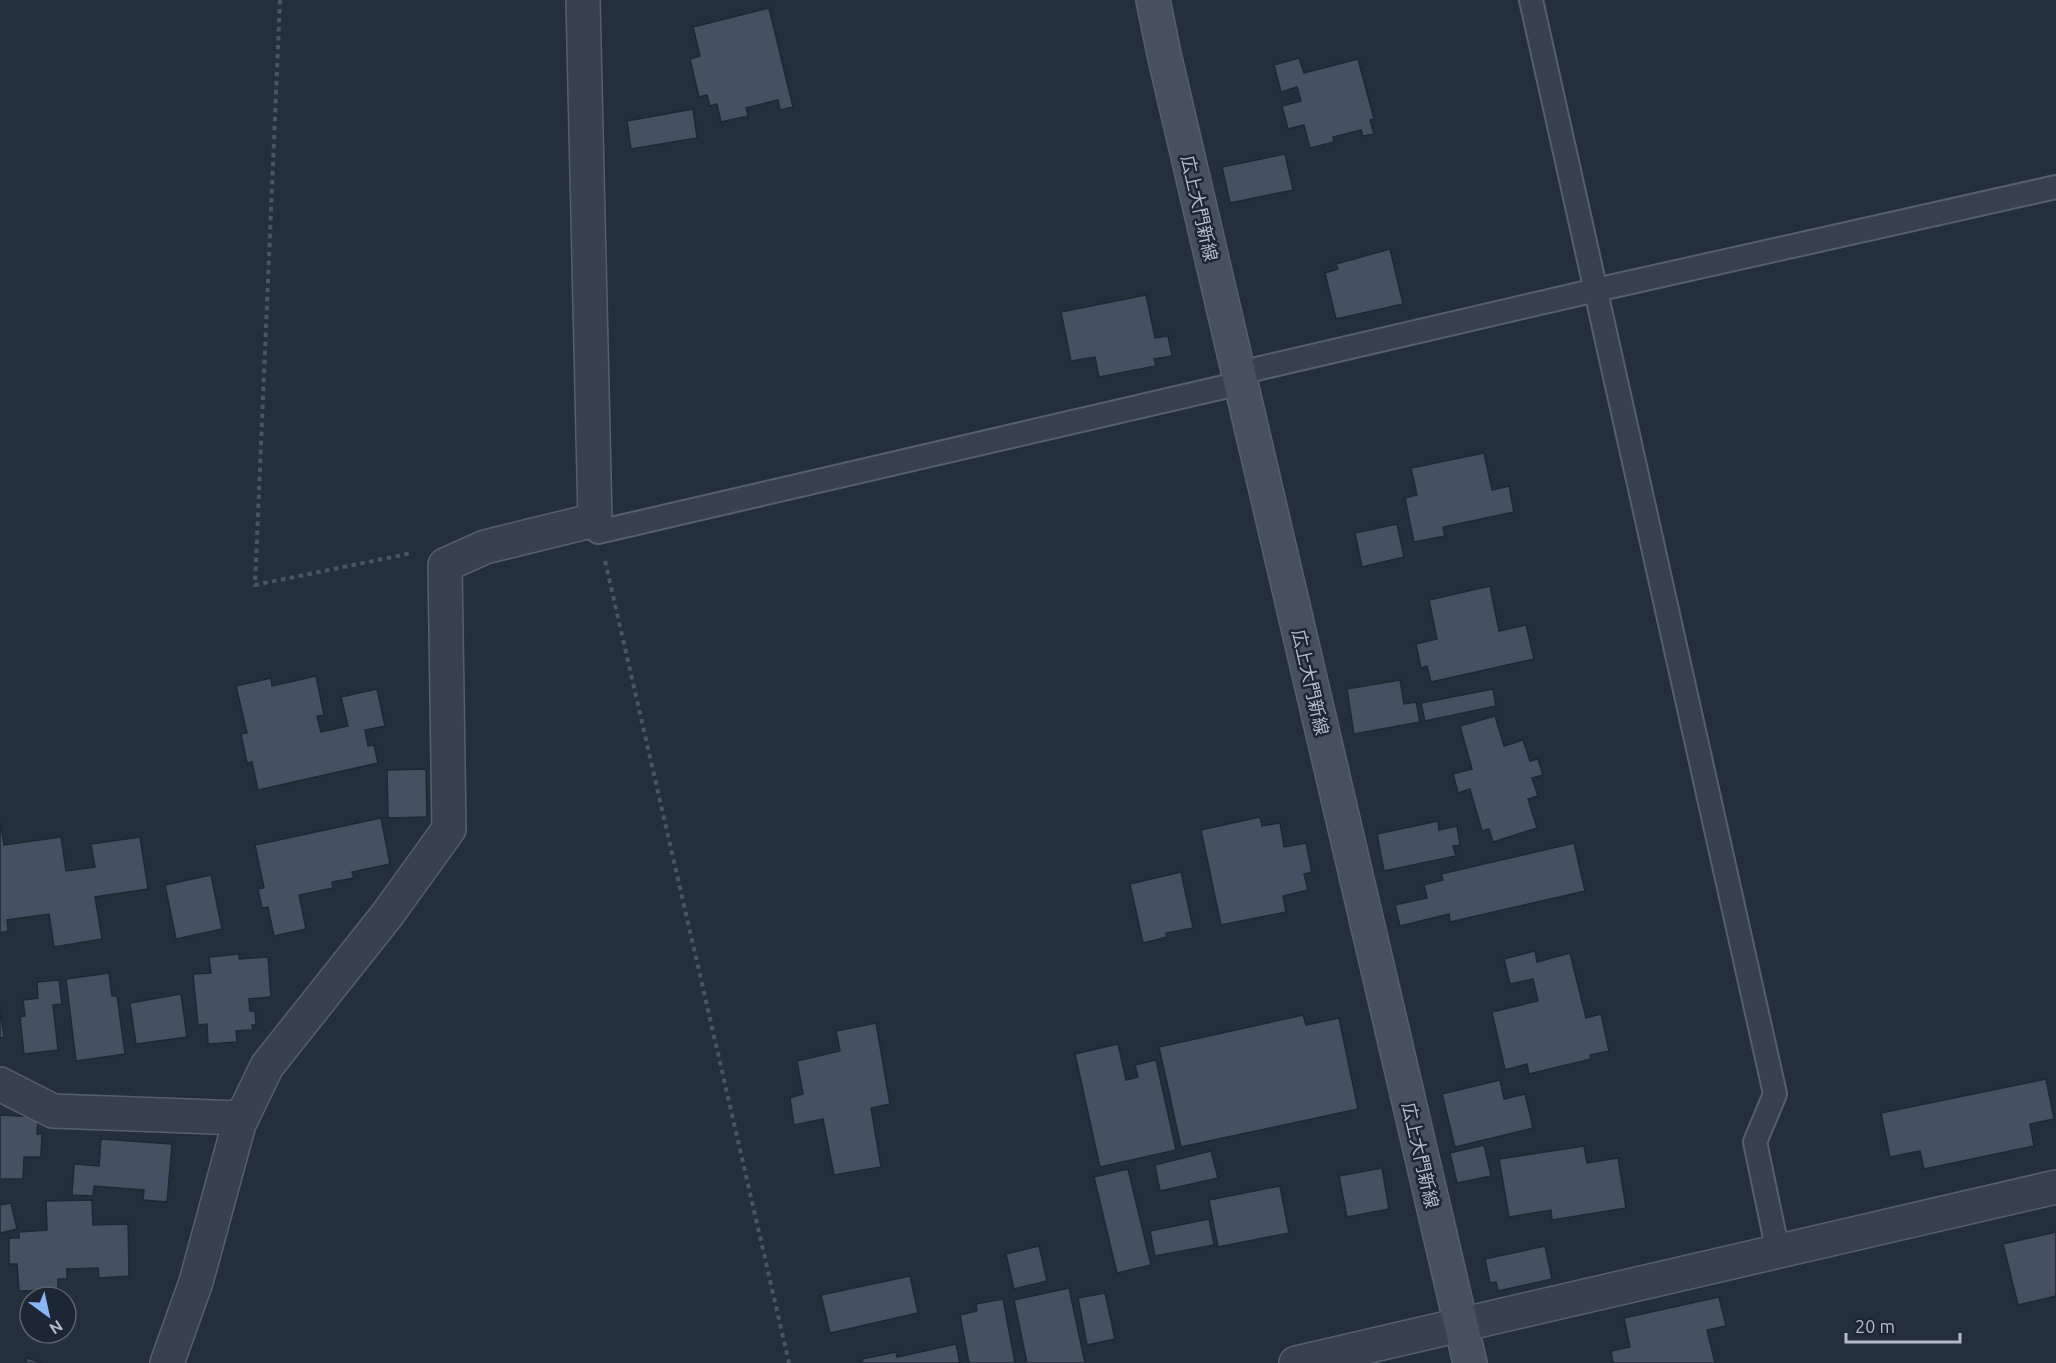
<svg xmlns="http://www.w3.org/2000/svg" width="2056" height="1363" viewBox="0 0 2056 1363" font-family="Ubuntu,'Noto Sans JP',sans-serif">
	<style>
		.building { fill: #455162; stroke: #1f2835; stroke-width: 1.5 }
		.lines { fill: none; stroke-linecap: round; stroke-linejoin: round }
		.service-casing { stroke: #565f6c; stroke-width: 26 }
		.minor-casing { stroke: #565f6c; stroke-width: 36 }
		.tertiary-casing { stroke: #565f6c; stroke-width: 36 }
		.secondary-casing { stroke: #565f6c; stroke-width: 36 }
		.path { stroke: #44595c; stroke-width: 4; stroke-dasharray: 4.5 4.5; stroke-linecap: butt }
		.service { stroke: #38414e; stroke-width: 22 }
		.minor { stroke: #38414e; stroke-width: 33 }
		.tertiary { stroke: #38414e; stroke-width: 33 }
		.secondary { stroke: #465061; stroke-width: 33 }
		.labels { text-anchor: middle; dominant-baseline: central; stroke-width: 5; stroke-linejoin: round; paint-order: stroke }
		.street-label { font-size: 18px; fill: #b4bcc9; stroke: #1d2633 }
	</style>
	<rect width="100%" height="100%" fill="#242f3e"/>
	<g class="building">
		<path d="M769,8L793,107L780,110L778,100L746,108L748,116L721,122L717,104L710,106L707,95L699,97L690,59L700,56L693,27Z"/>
		<path d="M1299,58L1304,73L1358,59L1374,119L1370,120L1374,134L1363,136L1361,130L1333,137L1334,142L1310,148L1304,125L1288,129L1282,106L1301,101L1297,87L1281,92L1274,65Z"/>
		<path d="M693,109L697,138L631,149L627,121Z"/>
		<path d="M1285,154L1293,190L1230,203L1222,167Z"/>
		<path d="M1390,249L1403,304L1336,319L1325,273L1338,269L1336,264Z"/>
		<path d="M1146,295L1155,338L1168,336L1172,356L1154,359L1156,366L1099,377L1095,357L1071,361L1061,312Z"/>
		<path d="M1484,453L1492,490L1509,486L1514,512L1443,527L1445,536L1414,542L1405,498L1417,495L1411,468Z"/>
		<path d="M1397,524L1404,557L1362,567L1355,533Z"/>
		<path d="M1490,586L1499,631L1526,625L1534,659L1431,682L1427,666L1421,668L1416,644L1437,639L1429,600Z"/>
		<path d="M316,676L324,715L317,716L321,732L348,726L341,697L377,689L385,726L365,730L368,746L374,745L378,763L258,790L252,762L247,763L241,734L247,733L236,686L271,678L272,686Z"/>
		<path d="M1400,680L1404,704L1416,702L1420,722L1354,734L1347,689Z"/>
		<path d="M1493,689L1496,706L1425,721L1421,703Z"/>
		<path d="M1495,716L1504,746L1523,740L1530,761L1538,759L1543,775L1532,778L1538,796L1528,799L1537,828L1493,842L1489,829L1482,831L1470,789L1458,793L1453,774L1472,769L1460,726Z"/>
		<path d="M426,769L427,817L388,818L387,770Z"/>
		<path d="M1260,817L1262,826L1280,823L1284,847L1306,843L1312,872L1304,874L1308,890L1283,896L1286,912L1221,925L1201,830Z"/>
		<path d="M381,818L390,864L352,872L354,878L332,882L333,888L299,895L306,929L274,936L268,907L262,908L258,889L264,888L255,845Z"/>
		<path d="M0,821L4,845L61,837L66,871L95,867L91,844L140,837L148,889L95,897L102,939L54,947L49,914L7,920L8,931L0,933Z"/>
		<path d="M1438,821L1439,830L1457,826L1460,845L1453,846L1456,856L1384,871L1377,834Z"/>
		<path d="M1574,843L1585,891L1450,922L1449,914L1400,926L1395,905L1427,898L1424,885L1443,880L1441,874Z"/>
		<path d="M1181,872L1193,928L1166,933L1167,937L1143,943L1130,884Z"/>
		<path d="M211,875L222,929L176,939L165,885Z"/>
		<path d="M1535,951L1537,962L1570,953L1586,1018L1601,1014L1609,1051L1590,1055L1591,1059L1529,1074L1527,1064L1505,1070L1492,1012L1538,1001L1533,979L1510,984L1504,959Z"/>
		<path d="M239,954V959L268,957L271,997L249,999L250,1011H255L256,1025H252L253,1030L236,1031L237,1042L208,1044L207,1024L198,1025L193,974L211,973L209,957Z"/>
		<path d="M109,973L112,996H117L125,1054L76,1061L66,979Z"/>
		<path d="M59,980L62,1004L53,1005L58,1050L24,1054L20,1017L25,1016L23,1000L38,998L37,982Z"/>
		<path d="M181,994L187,1037L136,1044L130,1003Z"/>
		<path d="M0,1007L4,1037L0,1038Z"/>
		<path d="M1303,1015L1306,1025L1339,1018L1358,1109L1181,1147L1159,1047Z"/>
		<path d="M876,1023L890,1104L871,1108L881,1167L834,1175L823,1119L794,1125L790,1098L803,1094L797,1061L840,1051L836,1031Z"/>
		<path d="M1118,1044L1126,1080L1138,1077L1135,1065L1156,1060L1176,1150L1100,1167L1075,1054Z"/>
		<path d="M2046,1079L2054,1119L2030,1124L2034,1146L1924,1169L1920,1151L1890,1157L1881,1113Z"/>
		<path d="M1500,1080L1504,1099L1525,1094L1533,1128L1455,1147L1442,1094Z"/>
		<path d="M0,1115L38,1117L37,1134H42L41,1157H24L23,1179H0Z"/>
		<path d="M101,1139L172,1144L167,1202L143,1200L144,1190L94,1186L93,1196L72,1195L74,1164L99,1166Z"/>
		<path d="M1484,1145L1491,1176L1457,1183L1450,1153Z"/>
		<path d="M1584,1146L1587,1163L1618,1158L1626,1208L1552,1220L1551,1210L1509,1217L1499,1159Z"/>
		<path d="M1211,1151L1218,1178L1160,1191L1155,1165Z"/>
		<path d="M1382,1168L1389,1209L1347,1217L1339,1176Z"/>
		<path d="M1128,1169L1151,1265L1117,1273L1094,1177Z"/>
		<path d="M1280,1186L1289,1233L1218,1247L1209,1200Z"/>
		<path d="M92,1200L93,1225L128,1224L129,1276L99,1278L98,1268L67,1269V1279H58V1290L19,1291L17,1264H9V1238H19V1232L47,1230L46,1201Z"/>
		<path d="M11,1203L17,1229L0,1233V1205Z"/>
		<path d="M1209,1219L1214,1245L1155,1256L1150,1231Z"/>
		<path d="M2056,1232V1296L2018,1305L2003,1244Z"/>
		<path d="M1039,1246L1047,1281L1014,1289L1006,1254Z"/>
		<path d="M1545,1246L1552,1279L1498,1291L1496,1282L1490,1283L1485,1259Z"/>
		<path d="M910,1276L918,1313L830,1333L821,1295Z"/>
		<path d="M1069,1288L1085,1363H1027L1014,1300Z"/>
		<path d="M1105,1293L1115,1339L1087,1345L1078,1298Z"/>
		<path d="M1719,1297L1726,1326L1707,1330L1715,1363H1613L1611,1351L1630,1347L1624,1318Z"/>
		<path d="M1003,1299L1015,1363H969L960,1315L977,1311L976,1304Z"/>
		<path d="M956,1344L960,1363H863L862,1359L896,1352L897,1357Z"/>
		<path d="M27,1358L43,1363H26Z"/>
	</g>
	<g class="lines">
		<defs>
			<g id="service">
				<path d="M1531,0L1775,1094L1755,1142L1778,1252"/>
				<path d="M1239,373L1596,290L2056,187"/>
				<path d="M598,532L1241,383"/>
			</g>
			<g id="minor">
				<path d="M0,1084L53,1111L242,1118"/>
				<path d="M167,1363L196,1282L239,1124L267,1066L387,915L449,829L445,565L485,547L595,520L583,0"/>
			</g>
			<path id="tertiary" d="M1296,1363L2056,1187"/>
			<path id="secondary" d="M1153,0L1164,54L1470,1363"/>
		</defs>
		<use href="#service" class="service-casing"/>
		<use href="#minor" class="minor-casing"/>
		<use href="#tertiary" class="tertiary-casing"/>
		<use href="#secondary" class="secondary-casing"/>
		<g class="path">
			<path d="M280,0L255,585L412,553"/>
			<path d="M605,561L789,1363"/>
		</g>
		<use href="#service" class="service"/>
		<use href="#minor" class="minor"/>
		<use href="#tertiary" class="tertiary"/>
		<use href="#secondary" class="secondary"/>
	</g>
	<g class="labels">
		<g class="street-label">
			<text transform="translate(1200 208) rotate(77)">広上大門新線</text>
			<text transform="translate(1311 682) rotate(77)">広上大門新線</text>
			<text transform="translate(1421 1155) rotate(77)">広上大門新線</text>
		</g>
	</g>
	<g transform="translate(48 1315) rotate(147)"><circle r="28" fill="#1d2633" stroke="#59626f" stroke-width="1.5"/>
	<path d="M0-4.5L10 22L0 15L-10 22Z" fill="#8ab4f8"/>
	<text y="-9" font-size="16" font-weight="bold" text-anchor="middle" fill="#b4bcc9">N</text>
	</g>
	<path d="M1846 1333v9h114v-9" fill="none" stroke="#b4bcc9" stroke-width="3"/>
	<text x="1855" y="1333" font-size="18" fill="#b4bcc9" stroke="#1d2633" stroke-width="4.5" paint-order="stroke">20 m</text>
</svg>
